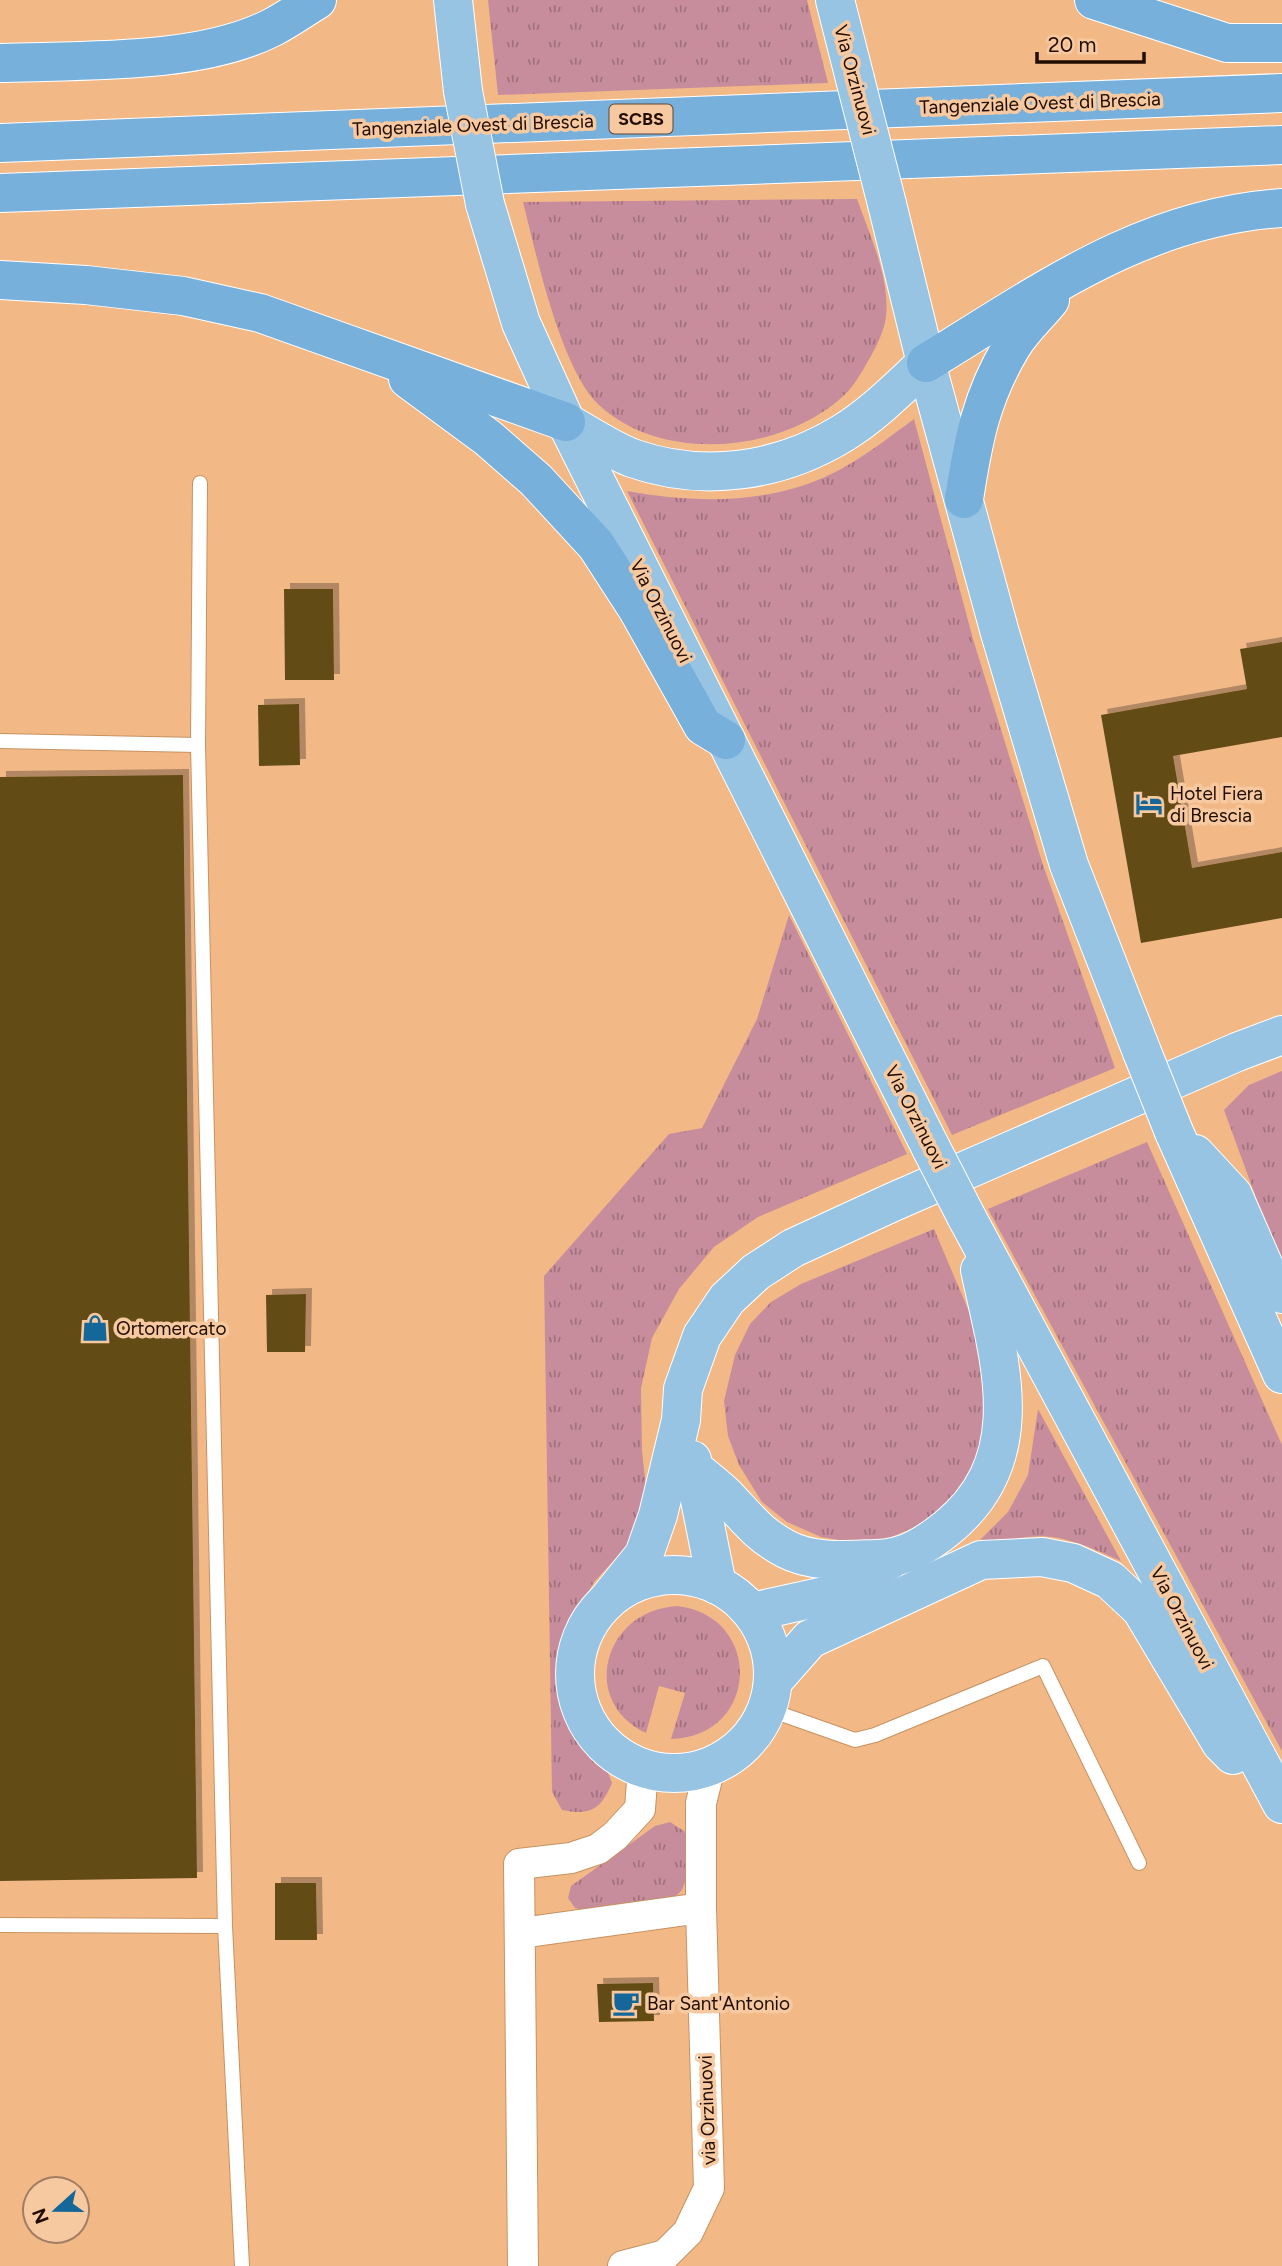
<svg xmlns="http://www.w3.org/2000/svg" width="1282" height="2266" viewBox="0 0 1282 2266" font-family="Figtree,sans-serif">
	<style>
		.grass { fill: url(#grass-tufts) }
		.building { fill: #644b19; filter: url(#shadow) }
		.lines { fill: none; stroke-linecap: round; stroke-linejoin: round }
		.service-casing { stroke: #c89261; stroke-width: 16 }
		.minor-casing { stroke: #c89261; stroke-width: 32 }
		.primary-casing { stroke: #fff; stroke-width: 40 }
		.trunk-casing { stroke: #fff; stroke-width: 40 }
		.service { stroke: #fff; stroke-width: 14 }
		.minor { stroke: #fff; stroke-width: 30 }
		.primary { stroke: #98c4e4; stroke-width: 38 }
		.trunk { stroke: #76b0db; stroke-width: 38 }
		.primary-bridge-casing { stroke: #fff; stroke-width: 40; stroke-linecap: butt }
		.primary-bridge { stroke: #98c4e4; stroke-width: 38 }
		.labels { text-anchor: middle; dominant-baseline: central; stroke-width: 7; stroke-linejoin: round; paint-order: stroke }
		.shield { fill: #f7c9a1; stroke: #614530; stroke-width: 2 }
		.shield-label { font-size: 18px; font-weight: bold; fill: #210d00 }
		.street-label { font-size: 19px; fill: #210d00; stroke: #f7c9a1 }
		.poi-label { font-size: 19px; fill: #210d00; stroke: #f7c9a1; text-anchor: start }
	</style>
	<defs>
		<pattern id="grass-tufts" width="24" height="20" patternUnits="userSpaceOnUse" patternTransform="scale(1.75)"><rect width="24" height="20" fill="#c78d9c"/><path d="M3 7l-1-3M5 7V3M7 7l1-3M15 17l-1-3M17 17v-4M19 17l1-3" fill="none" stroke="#a1727d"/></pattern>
		<filter id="shadow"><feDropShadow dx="6" dy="-6" stdDeviation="0" flood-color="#0004"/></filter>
	</defs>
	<rect width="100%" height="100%" fill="#f2b987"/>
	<g class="grass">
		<path d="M488,0H807L828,83L498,95Z"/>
		<path d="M857,199C870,236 890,277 886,317C884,331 876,348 868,361C861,374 852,389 840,399C778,453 661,463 599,405C561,370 536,254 523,202Z"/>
		<path d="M914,419L973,639L1043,865L1115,1068L952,1135L627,491C700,504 776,505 843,468C868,454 891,436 914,419Z"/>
		<path d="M789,915L907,1154L758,1217L714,1247L679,1289L652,1338L641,1388L642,1451L646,1488L640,1518L627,1546L594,1582L571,1624L564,1653L562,1684L569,1717L582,1742L605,1765L612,1783C601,1809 591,1816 562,1810L552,1792L544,1276L669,1134L702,1128L757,1019Z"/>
		<path d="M1282,1071V1269L1224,1110L1249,1085Z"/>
		<path d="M1147,1142L1282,1445V1751L988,1209Z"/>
		<path d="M934,1229L987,1354L994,1407L969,1484L931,1520L885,1540L858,1543L821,1537L787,1522L762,1502L739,1465L728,1436L724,1401L735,1355L750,1324L771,1302L801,1284Z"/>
		<path d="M1038,1409L1121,1561C1052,1530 1039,1529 967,1553L1008,1512L1028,1475Z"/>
		<path d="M677,1606C764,1616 760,1737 671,1739L685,1693L659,1686L646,1733C580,1702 602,1611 677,1606Z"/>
		<path d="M670,1822L684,1831L691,1849L690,1870L682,1890L669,1903L602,1915L575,1908L568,1898L571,1886L655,1826Z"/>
	</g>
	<g class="building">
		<path d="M284,589H333L334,680H285Z"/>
		<path d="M1282,642V737L1173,756L1192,868L1282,852V918L1141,943L1101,715L1247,689L1240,649Z"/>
		<path d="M299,704L300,765L259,766L258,705Z"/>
		<path d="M183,775L197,1878L0,1881V777Z"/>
		<path d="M306,1294L305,1352H267L266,1295Z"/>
		<path d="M275,1883H316L317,1940H275Z"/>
		<path d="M653,1983L654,2021L599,2022L597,1984Z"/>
	</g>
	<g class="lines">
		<defs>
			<g id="service">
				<path d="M200,483L198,745L225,1926L242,2266"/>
				<path d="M0,741L198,745"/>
				<path d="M767,1709L855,1740L875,1735L1043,1666L1139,1863"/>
				<path d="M0,1925L225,1926"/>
			</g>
			<g id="minor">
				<path d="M521,1933L701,1908"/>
				<path d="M523,2266L519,1864L571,1858L598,1849L615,1836L640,1809L643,1768"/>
				<path d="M623,2266L665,2255L688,2232L709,2188L701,1908V1803L710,1767"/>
			</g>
			<g id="primary">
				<path d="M453,0L463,91"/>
				<path d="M835,0L855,79"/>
				<path d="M485,204L521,323L566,422L931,1148"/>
				<path d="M887,204L926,363L1000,633L1069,865L1142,1052"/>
				<path d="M566,422C587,434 609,449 632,458C703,483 780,472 843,433C874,414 900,387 926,363"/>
				<path d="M1174,1132L1282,1374"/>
				<path d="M1195,1154L1233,1195L1270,1280L1282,1294"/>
				<path d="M966,1216L1282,1804"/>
				<path d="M692,1460L717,1585"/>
				<path d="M694,1469C705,1478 717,1487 727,1497C748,1519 758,1534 786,1549C812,1563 847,1560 876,1559C904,1559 926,1545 947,1528C1032,1459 1000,1362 980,1270"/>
				<circle cx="674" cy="1674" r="99"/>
				<path d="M607,1601L644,1555L658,1515L681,1420L683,1389L702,1336L727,1299L756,1272L793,1248L893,1202L1237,1052L1282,1035"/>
				<path d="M752,1612L829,1595L890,1560"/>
				<path d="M773,1681L810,1639L981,1560L1042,1557L1073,1563L1110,1580L1141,1609L1221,1743L1233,1755"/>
			</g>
			<g id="trunk">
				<path d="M1094,0L1227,43H1282"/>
				<path d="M0,63C82,60 198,65 271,28C287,20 302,9 317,0"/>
				<path d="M0,143L1282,93"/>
				<path d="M0,193L1282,145"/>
				<path d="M0,280L86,285L183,296L260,313L566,422"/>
				<path d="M926,363C1041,293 1143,217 1282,208"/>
				<path d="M408,379L488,438L536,480L596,545L638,610L703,726L726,740"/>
				<path d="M964,499C973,441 981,397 1012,346C1022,329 1038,315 1050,300"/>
			</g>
		</defs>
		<use href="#service" class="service-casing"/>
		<use href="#minor" class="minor-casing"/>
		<use href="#primary" class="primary-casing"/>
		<use href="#trunk" class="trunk-casing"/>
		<use href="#service" class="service"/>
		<use href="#minor" class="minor"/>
		<use href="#primary" class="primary"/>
		<use href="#trunk" class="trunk"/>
		<defs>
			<g id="primary-bridge">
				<path d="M855,79L887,204"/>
				<path d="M463,91L485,204"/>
				<path d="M1142,1052L1174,1132"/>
				<path d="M931,1148L966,1216"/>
			</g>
		</defs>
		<use href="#primary-bridge" class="primary-bridge-casing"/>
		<use href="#primary-bridge" class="primary-bridge"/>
	</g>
	<defs>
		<symbol id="hotel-bare" viewBox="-9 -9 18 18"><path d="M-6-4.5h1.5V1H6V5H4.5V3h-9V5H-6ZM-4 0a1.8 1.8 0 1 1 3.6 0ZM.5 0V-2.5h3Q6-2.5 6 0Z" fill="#156799" stroke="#f7c9a1" stroke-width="2.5" paint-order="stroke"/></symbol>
		<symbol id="shop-bare" viewBox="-9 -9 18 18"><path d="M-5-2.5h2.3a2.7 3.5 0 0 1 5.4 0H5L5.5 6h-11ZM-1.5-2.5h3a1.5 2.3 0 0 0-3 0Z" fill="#156799" stroke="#f7c9a1" stroke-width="2.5" paint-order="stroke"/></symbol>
		<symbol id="cafe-bare" viewBox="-9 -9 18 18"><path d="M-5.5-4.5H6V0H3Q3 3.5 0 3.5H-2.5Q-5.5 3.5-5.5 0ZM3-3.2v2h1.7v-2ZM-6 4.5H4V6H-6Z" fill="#156799" stroke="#f7c9a1" stroke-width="2.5" paint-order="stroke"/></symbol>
	</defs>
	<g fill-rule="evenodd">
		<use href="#hotel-bare" x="1130" y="785" width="38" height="38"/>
		<use href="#shop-bare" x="76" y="1309" width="38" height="38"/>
		<use href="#cafe-bare" x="607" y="1984" width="38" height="38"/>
	</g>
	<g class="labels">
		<rect class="shield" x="609.5" y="104.5" width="63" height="29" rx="5"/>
		<g class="shield-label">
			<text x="641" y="119">SCBS</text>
		</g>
		<g class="street-label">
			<text transform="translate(855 80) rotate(75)">Via Orzinuovi</text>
			<text transform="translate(1040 103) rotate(-2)">Tangenziale Ovest di Brescia</text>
			<text transform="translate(473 125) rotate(-2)">Tangenziale Ovest di Brescia</text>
			<text transform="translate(661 611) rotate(63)">Via Orzinuovi</text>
			<text transform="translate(916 1117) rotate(63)">Via Orzinuovi</text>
			<text transform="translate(1182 1618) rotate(62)">Via Orzinuovi</text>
			<text transform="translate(707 2110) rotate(-92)">via Orzinuovi</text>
		</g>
		<g class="poi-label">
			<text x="1170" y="793">Hotel Fiera<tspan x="1170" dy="22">di Brescia</tspan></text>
			<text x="116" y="1328">Ortomercato</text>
			<text x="647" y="2003">Bar Sant'Antonio</text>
		</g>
	</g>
	<g transform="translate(56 2210) rotate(249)"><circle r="33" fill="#f7c9a1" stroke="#a17e61" stroke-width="2"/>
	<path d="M0-5L12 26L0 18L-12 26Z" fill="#156799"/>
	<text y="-10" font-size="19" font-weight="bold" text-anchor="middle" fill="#210d00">N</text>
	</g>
	<path d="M1037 52v10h107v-10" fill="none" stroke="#210d00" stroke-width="3.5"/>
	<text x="1048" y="52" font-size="21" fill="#210d00" stroke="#f7c9a1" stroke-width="5" paint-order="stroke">20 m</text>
</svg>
